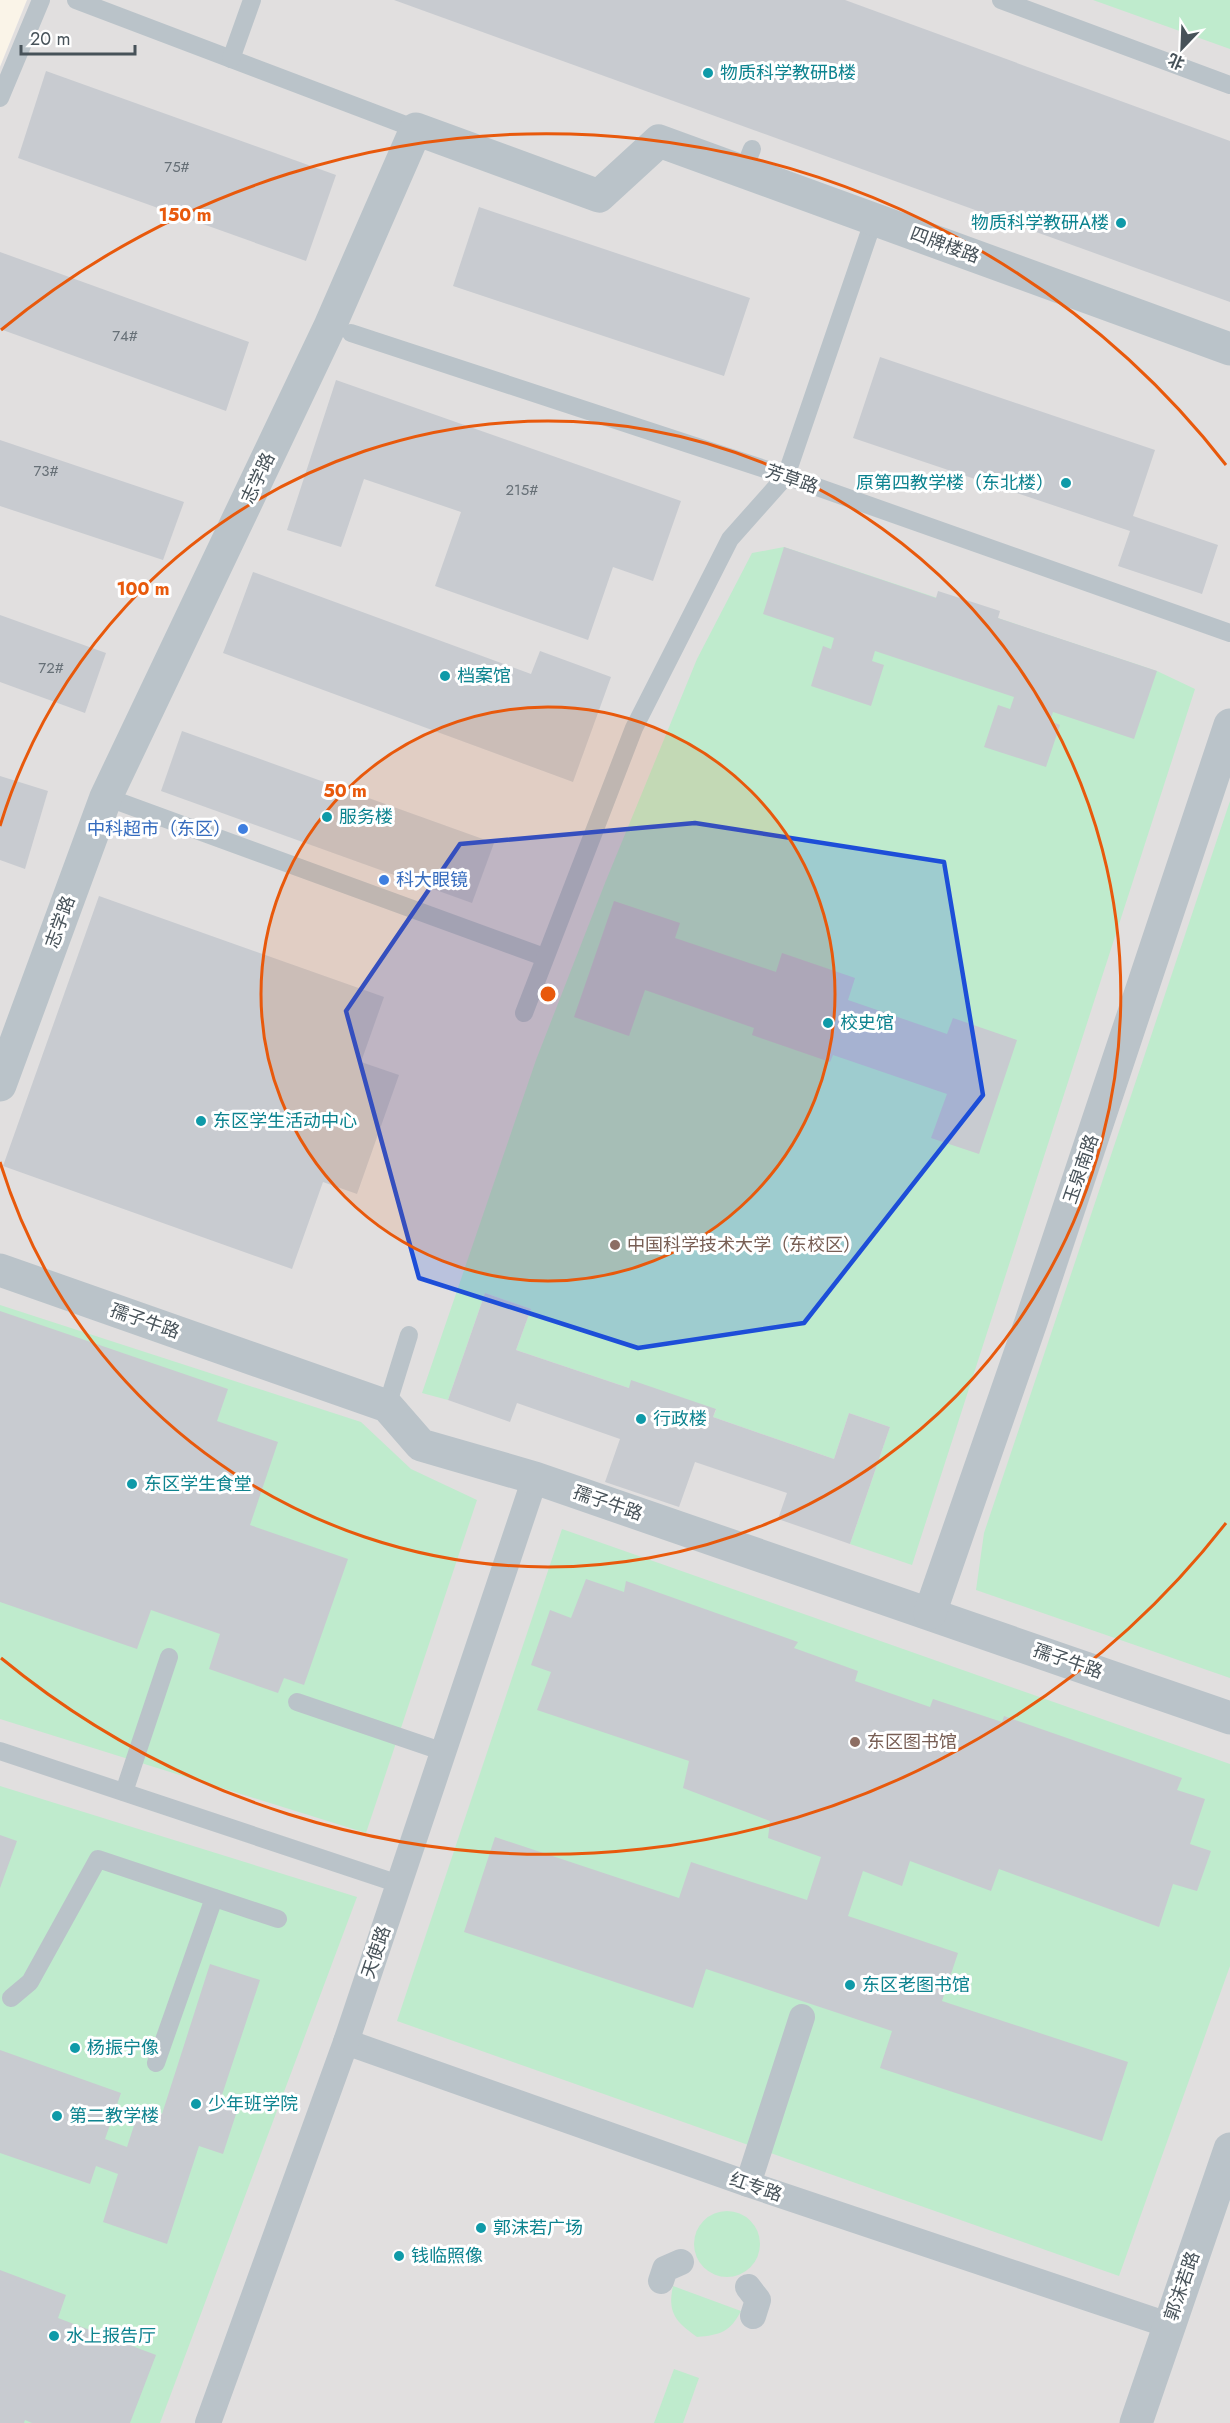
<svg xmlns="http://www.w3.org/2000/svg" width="1230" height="2423" viewBox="0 0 1230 2423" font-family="Jost,'Noto Sans SC',sans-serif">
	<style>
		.commercial { fill: #faf4e8 }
		.education { fill: #e1dfdf }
		.green { fill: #bfebcd }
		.building { fill: #c8cbd0 }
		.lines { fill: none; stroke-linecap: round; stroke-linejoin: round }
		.service { stroke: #bac3c9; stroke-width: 18 }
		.pedestrian { stroke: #bac3c9; stroke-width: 26 }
		.minor { stroke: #bac3c9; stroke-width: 33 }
		.marked { fill: #1d4ed8; fill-opacity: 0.2; stroke: #1d4ed8; stroke-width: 4.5; stroke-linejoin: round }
		.ring { fill: none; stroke: #e8590c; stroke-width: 3 }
		.culture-dot { fill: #0f9aa8; stroke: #fff; stroke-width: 2 }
		.shop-dot { fill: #3f7fe0; stroke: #fff; stroke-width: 2 }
		.education-dot { fill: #8d6e63; stroke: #fff; stroke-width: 2 }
		.labels { text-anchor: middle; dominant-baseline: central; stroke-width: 6; stroke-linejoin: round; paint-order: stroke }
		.number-label { font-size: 15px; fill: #677077 }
		.culture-label { font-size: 18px; fill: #0d838f; stroke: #fff; text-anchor: start }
		.street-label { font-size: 18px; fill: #475259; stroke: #fff }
		.shop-label { font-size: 18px; fill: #366cbe; stroke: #fff; text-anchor: end }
		.education-label { font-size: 18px; fill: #785e54; stroke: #fff; text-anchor: start }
		.centre { fill: #e8590c; stroke: #fff; stroke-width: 3 }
		.ring-label { font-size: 18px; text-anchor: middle; font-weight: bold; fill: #e8590c; stroke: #fff; stroke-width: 6; stroke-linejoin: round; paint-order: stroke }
	</style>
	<rect width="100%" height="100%" fill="#f0eeee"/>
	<path class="commercial" d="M0,0H27L0,67Z"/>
	<path class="education" d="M27,0H1230V2423H0V67Z"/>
	<g class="green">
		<path d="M1093,0H1230V49Z"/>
		<path d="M784,547L1157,671L1195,689L912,1565L850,1544L890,1427L849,1413L834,1459L713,1417L716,1410L629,1388L516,1350L531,1309L485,1293L448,1400L422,1393L536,1060L605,883L697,659L752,553Z"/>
		<path d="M1230,801V1678L976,1590L984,1533Z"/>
		<path d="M0,1305L361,1422L411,1469L477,1500L366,1833L0,1719Z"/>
		<path d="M562,1529L1230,1764V1966L1119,2276L397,2021Z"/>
		<path d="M0,1786L357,1897L160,2423H0Z"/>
		<circle cx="727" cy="2244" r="33"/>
		<path d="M673,2286L741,2311C730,2332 720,2335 697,2337C676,2322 667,2313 673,2286Z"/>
		<path d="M674,2369L699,2378L683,2423H654Z"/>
	</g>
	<g class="building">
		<path d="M394,0H845L1230,141V302Z"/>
		<path d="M46,71L336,175L306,261L18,158Z"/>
		<path d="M479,207L750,298L724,376L453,286Z"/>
		<path d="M0,252L249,342L226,411L0,329Z"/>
		<path d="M880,357L1155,450L1133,516L1218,545L1202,594L1118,566L1130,531L853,438Z"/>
		<path d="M336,380L681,501L653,581L613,567L588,640L435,586L461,512L364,479L341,547L287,530Z"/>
		<path d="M0,440L184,502L163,560L0,506Z"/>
		<path d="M784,547L936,598L938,591L1000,611L998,618L1157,671L1134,739L1053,712L1050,721L1060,725L1046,767L984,747L998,705L1010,709L1014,697L875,651L872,661L884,665L871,706L811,686L823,646L831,649L834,638L763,614Z"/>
		<path d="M253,572L531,674L540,651L611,677L573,782L223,653Z"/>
		<path d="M0,615L106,653L85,713L0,682Z"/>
		<path d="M182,731L494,843L472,903L161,791Z"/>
		<path d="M0,776L48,791L25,869L0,860Z"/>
		<path d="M99,896L384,997L361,1062L399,1075L357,1194L323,1182L292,1269L3,1166Z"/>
		<path d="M614,901L680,923L675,938L776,972L782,953L855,978L848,1000L947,1034L953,1018L1017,1040L979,1154L931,1138L947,1094L833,1055L830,1062L752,1035L754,1028L645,990L629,1036L574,1017Z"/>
		<path d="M485,1293L531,1309L516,1350L629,1388L631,1380L716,1409L713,1417L834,1459L849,1413L890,1427L850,1544L778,1519L787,1493L695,1462L679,1507L605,1482L620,1439L517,1403L510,1422L448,1400Z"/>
		<path d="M0,1311L228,1389L217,1421L278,1442L250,1525L348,1559L304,1685L284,1678L278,1693L209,1669L220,1634L151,1610L137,1649L0,1602Z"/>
		<path d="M586,1579L624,1592L626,1581L798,1642L794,1648L858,1671L855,1681L930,1707L933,1699L1002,1722L1004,1716L1182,1778L1177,1790L1205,1799L1190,1844L1211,1851L1197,1891L1173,1884L1159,1927L999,1869L991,1891L910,1861L902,1886L863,1871L848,1916L958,1953L942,2001L1128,2062L1102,2141L880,2068L892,2031L706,1969L693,2008L464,1932L495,1837L679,1898L691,1862L807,1900L821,1857L768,1838L770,1821L683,1788L689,1761L537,1710L551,1672L531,1665L550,1610L571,1618Z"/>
		<path d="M0,1835L17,1841L0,1888Z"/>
		<path d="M210,1964L260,1980L220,2101L238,2108L223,2154L199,2146L167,2244L103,2222L118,2174L96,2166L90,2184L0,2153V2050L121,2093L105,2139L127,2147L140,2107L162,2114Z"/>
		<path d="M0,2270L66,2295L58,2318L156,2355L130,2423H32L25,2420L24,2423H0Z"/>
	</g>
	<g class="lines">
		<g class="service">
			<path d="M76,0L416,129"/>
			<path d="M1001,0L1230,85"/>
			<path d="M231,59L252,0"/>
			<path d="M0,98L41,0"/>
			<path d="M743,172L752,149"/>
			<path d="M351,333L786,476L1230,633"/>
			<path d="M106,797L544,957"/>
			<path d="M524,1013L634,728L730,539L786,476L874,219"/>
			<path d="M387,1406L409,1335"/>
			<path d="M297,1702L444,1752"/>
			<path d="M0,1751L399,1884"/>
			<path d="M124,1792L169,1657"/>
			<path d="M11,1998L30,1982L98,1859L278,1919"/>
			<path d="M156,2063L214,1898"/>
		</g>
		<g class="pedestrian">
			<path d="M346,2042L748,2184L1168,2325"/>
			<path d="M748,2184L802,2017"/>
			<path d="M661,2281L665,2269L681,2262"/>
			<path d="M748,2287L758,2300L753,2316"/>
			<path d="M208,2423L346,2042L535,1478"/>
		</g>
		<g class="minor">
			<path d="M0,1085L106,797L330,326L416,129L599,196L659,141L1230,349"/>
			<path d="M0,1270L387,1406L421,1445L535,1478L1230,1718"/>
			<path d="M930,1613L1031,1322L1230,725"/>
			<path d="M1136,2423L1230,2149"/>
		</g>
	</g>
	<path class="marked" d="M695,823L944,862L983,1095L804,1323L638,1348L419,1278L346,1011L460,844Z"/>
	<circle cx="548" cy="994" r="287" fill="#e8590c" fill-opacity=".12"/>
	<g class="ring">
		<circle cx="548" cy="994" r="287"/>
		<path d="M0 826A573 573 0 1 1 0 1162"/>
		<path d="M1226 1523A860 860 0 0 1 1 1658M1 330A860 860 0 0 1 1226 465"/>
	</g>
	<g class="culture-dot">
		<circle cx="708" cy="73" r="6"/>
		<circle cx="1121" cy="223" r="6"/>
		<circle cx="1066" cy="483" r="6"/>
		<circle cx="445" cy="676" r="6"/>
		<circle cx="327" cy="817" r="6"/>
		<circle cx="828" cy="1023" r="6"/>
		<circle cx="201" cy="1121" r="6"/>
		<circle cx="641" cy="1419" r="6"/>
		<circle cx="132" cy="1484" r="6"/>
		<circle cx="850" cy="1985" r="6"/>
		<circle cx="75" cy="2048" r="6"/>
		<circle cx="196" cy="2104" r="6"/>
		<circle cx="57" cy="2116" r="6"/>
		<circle cx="481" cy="2228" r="6"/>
		<circle cx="399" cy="2256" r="6"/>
		<circle cx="54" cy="2336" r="6"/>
	</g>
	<g class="shop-dot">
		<circle cx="243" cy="829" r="6"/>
		<circle cx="384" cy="880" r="6"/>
	</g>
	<g class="education-dot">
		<circle cx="615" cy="1245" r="6"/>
		<circle cx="855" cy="1742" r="6"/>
	</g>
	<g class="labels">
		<g class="number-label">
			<text x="177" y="167">75#</text>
			<text x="125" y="336">74#</text>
			<text x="46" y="471">73#</text>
			<text x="522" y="490">215#</text>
			<text x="51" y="668">72#</text>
		</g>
		<g class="culture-label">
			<text x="720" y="73">物质科学教研B楼</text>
			<text x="1109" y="223" text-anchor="end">物质科学教研A楼</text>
			<text x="1054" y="483" text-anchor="end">原第四教学楼（东北楼）</text>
			<text x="457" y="676">档案馆</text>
			<text x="339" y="817">服务楼</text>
			<text x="840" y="1023">校史馆</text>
			<text x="213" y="1121">东区学生活动中心</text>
			<text x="653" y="1419">行政楼</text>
			<text x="144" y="1484">东区学生食堂</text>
			<text x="862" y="1985">东区老图书馆</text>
			<text x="87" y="2048">杨振宁像</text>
			<text x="208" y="2104">少年班学院</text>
			<text x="69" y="2116">第二教学楼</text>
			<text x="493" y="2228">郭沫若广场</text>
			<text x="411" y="2256">钱临照像</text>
			<text x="66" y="2336">水上报告厅</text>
		</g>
		<g class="street-label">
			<text transform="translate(945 245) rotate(20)">四牌楼路</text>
			<text transform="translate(258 478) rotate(-65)">志学路</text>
			<text transform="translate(792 479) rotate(19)">芳草路</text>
			<text transform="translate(60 922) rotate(-70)">志学路</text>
			<text transform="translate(1081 1169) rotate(-71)">玉泉南路</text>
			<text transform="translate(145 1321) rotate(19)">孺子牛路</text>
			<text transform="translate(608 1503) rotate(19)">孺子牛路</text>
			<text transform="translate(1068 1661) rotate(19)">孺子牛路</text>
			<text transform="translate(376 1952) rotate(-71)">天使路</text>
			<text transform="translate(756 2187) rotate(19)">红专路</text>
			<text transform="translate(1182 2286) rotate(-71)">郭沫若路</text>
		</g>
		<g class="shop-label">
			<text x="231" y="829">中科超市（东区）</text>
			<text x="396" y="880" text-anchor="start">科大眼镜</text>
		</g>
		<g class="education-label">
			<text x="627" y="1245">中国科学技术大学（东校区）</text>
			<text x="867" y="1742">东区图书馆</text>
		</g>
	</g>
	<circle cx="548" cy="994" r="9" class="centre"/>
	<g class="ring-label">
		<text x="185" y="221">150 m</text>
		<text x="143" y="595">100 m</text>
		<text x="345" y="797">50 m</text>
	</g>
	<g transform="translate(1182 48) rotate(203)" stroke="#ffffff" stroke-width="4.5" paint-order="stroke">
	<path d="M0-4.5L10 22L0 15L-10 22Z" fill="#475259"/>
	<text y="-9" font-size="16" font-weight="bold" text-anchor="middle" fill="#475259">北</text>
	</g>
	<path d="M21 45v9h114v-9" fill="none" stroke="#475259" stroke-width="3"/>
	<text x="30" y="45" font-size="18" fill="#475259" stroke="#ffffff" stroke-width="4.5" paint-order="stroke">20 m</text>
</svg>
